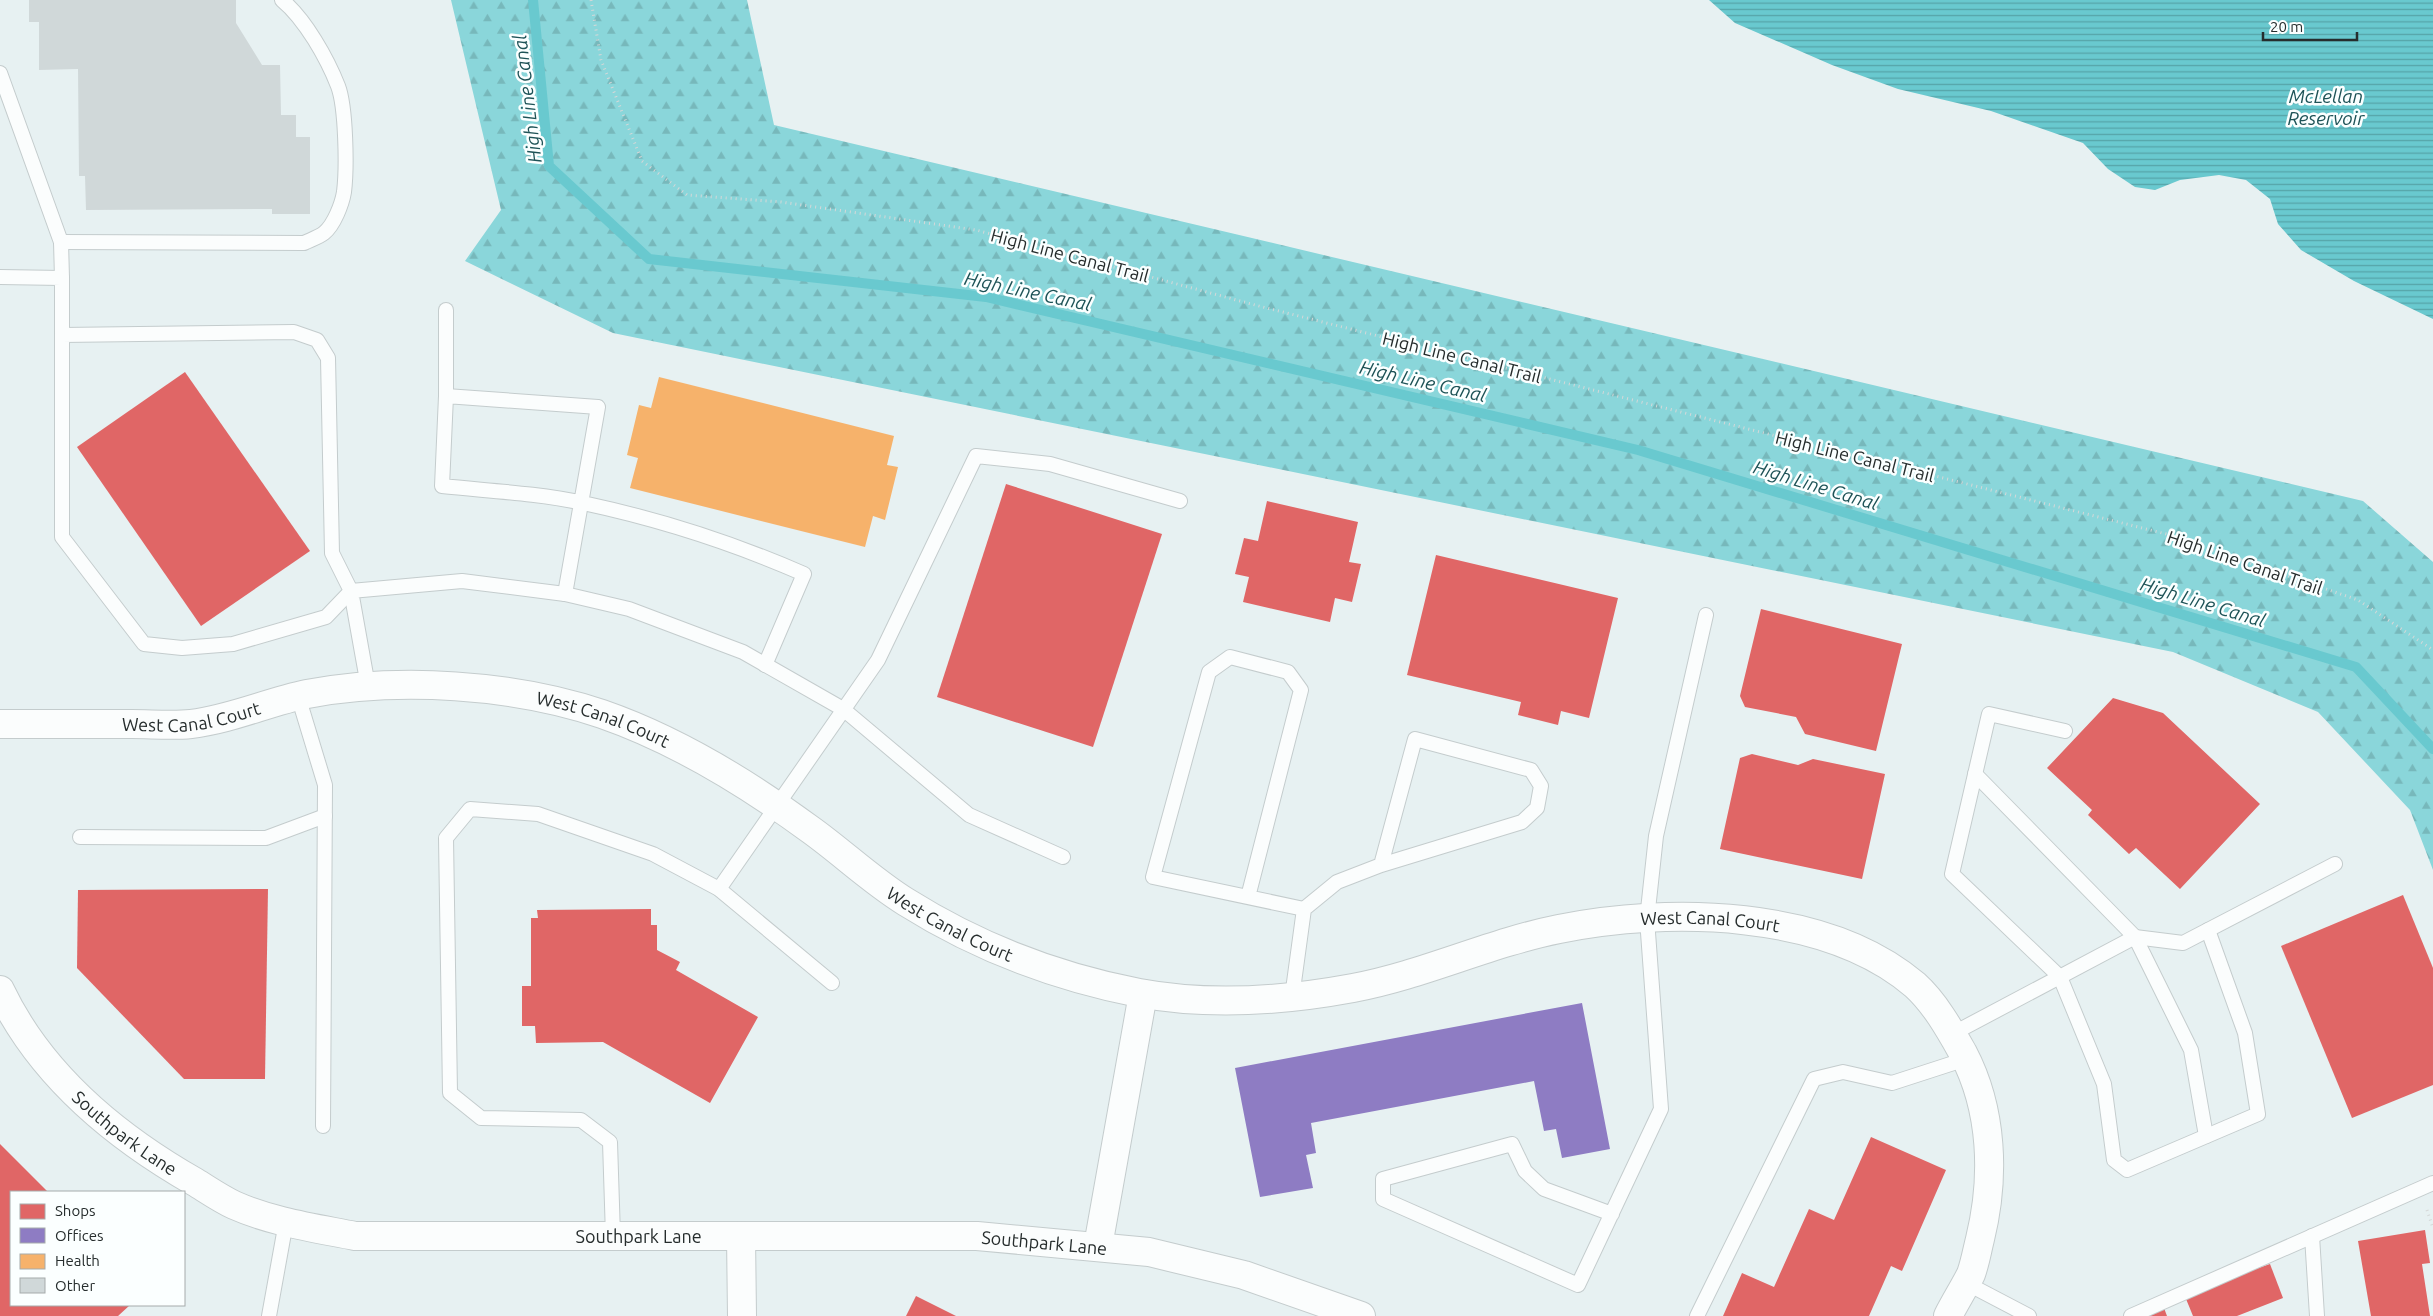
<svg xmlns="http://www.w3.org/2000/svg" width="2433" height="1316" viewBox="0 0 2433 1316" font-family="Ubuntu,sans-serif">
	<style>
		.forest { fill: url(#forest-firs) }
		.water { fill: url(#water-rules) }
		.shops { fill: #e06666 }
		.offices { fill: #8e7cc3 }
		.health { fill: #f6b26b }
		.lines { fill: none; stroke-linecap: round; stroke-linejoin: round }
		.stream { stroke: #69c9cf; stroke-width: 10 }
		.building { fill: #d0d8d9 }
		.lane-casing { stroke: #c4cccd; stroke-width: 16 }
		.street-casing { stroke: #c4cccd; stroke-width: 30 }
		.path { stroke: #d5d8d8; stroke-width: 3; stroke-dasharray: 1 4; stroke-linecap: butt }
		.lane { stroke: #fbfdfd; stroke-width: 14 }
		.street { stroke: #fbfdfd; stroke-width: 28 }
		.labels { text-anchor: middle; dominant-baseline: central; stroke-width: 5; stroke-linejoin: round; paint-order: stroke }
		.street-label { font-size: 18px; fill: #262d2d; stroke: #fbffff }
		.water-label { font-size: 19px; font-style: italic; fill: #1e5357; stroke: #fbffff }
	</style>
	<defs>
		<pattern id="forest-firs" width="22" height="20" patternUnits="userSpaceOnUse" patternTransform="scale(1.25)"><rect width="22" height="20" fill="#8ad6da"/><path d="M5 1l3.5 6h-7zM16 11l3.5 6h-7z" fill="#77b8bb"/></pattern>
		<pattern id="water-rules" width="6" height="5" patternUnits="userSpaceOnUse" patternTransform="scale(1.25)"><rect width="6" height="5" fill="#69c9cf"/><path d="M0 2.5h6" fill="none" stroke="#56a4a8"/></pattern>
	</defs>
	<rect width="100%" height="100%" fill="#e7f1f2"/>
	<path class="forest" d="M451,0H747L774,125L2363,501L2433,562V870L2410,810L2318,712L2173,652L613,333L465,261L501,210Z"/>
	<path class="water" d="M1709,0H2433V319L2354,281L2301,250L2278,224L2270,199L2246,180L2219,175L2180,180L2155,190L2135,187L2108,169L2083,143L1991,111L1898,89L1832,65L1735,23Z"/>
	<g class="shops">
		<path d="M185,372L310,551L201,626L77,447Z"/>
		<path d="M1006,484L1162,534L1093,747L937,697Z"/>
		<path d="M1267,501L1358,522L1349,562L1361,564L1352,602L1335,598L1330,622L1243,602L1249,577L1235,574L1244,538L1258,541Z"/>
		<path d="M1436,555L1618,598L1589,718L1561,711L1558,725L1518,715L1521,702L1407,675Z"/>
		<path d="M1761,609L1902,644L1876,751L1805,734L1796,717L1745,707L1740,696Z"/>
		<path d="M2113,698L2163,713L2260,804L2180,889L2136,848L2129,854L2088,815L2092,810L2047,768Z"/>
		<path d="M1752,754L1798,765L1813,759L1885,774L1862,879L1720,849L1740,758Z"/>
		<path d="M268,889L265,1079H184L77,968L78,890Z"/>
		<path d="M2403,895L2433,968V1085L2352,1118L2281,946Z"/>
		<path d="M651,909V925H657V950L680,962L676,970L758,1017L710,1103L603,1042L536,1043L535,1026H522V986H531V918H538L537,910Z"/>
		<path d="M1871,1137L1946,1170L1902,1271L1891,1266L1869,1316H1723L1742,1273L1774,1287L1809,1209L1834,1220Z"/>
		<path d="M0,1144L48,1192H11V1305H130L118,1316H0Z"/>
		<path d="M2425,1230L2430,1263L2422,1264L2430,1316H2371L2358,1241Z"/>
		<path d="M2270,1264L2283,1298L2237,1316H2193L2184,1294Z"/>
		<path d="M916,1296L956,1316H906Z"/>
		<path d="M2164,1308L2167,1316H2143Z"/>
	</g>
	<path class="offices" d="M1582,1003L1610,1149L1562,1158L1556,1129L1544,1131L1534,1081L1311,1123L1316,1153L1306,1155L1313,1188L1260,1197L1235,1068Z"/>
	<path class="health" d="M659,377L894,436L887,465L898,467L885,520L873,516L865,547L630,488L638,458L627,455L639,405L651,408Z"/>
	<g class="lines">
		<path class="stream" d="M533,0L549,166L649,259L986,297L1638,450L2356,667L2433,749"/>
	</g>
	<path class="building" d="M29,0H236V23L262,65H280L281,115H296V137H310V214H272V209L86,210L85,176H79L78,69L39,70V22H29Z"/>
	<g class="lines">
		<defs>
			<g id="lane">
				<path d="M0,73L61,242L62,278"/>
				<path d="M61,242L304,243C310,240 319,237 324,233C334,225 342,204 344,192C347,168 346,107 338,86C327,58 305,19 282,0"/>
				<path d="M0,277L62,278V335"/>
				<path d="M446,310V396"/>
				<path d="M294,332L317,340L328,358L332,553L351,591L326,617L233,644L182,648L144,644L62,537V335Z"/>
				<path d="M565,594L598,407L446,396L442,486C489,491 537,493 583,503C658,519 733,543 804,574L765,665"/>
				<path d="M368,686L351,591L462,581L565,594L629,609L743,652L843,709L969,815L1063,857"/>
				<path d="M298,696L325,785L323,1126"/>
				<path d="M2065,731L1989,714L1952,874L2060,977L2104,1084L2114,1160L2127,1170L2258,1114L2245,1033L2208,930"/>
				<path d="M1975,774L2135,937L2191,1050L2206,1136"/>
				<path d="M80,837L266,838L325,816"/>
				<path d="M719,889L878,660L976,456L1050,464L1180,501"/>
				<path d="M1248,897L1301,690L1288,672L1230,657L1209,672L1153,877L1304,909"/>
				<path d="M1292,997L1304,909L1337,882L1381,865L1522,822L1537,808L1541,786L1531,770L1415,739L1381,865"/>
				<path d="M1952,1034L2135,937L2183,943L2335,864"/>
				<path d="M1612,1214L1544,1189L1525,1171L1512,1144L1383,1179V1199L1578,1285L1661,1109L1647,919L1656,836L1706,615"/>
				<path d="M613,1236L610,1142L581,1120L481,1118L450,1093L446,838L470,809L538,814L653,854L719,889L832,983"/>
				<path d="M2312,1236L2317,1316"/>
				<path d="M1966,1283L2029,1316"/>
				<path d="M269,1316L286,1222"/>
				<path d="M1697,1316L1814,1079L1843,1072L1892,1083L1966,1059"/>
				<path d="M2131,1316L2433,1183"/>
			</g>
			<g id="street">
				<path id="s1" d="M0,724C44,724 88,724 132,724C151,724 172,726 191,724C232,719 268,702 307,694C399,677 513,684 602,714C677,740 747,783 811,830C843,853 872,881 906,902C976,946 1057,977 1139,993C1209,1006 1283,1001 1353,988C1423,975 1489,943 1559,929C1668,907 1826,909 1915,985C1935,1003 1950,1030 1963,1053C1993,1110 1995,1178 1980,1239C1977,1251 1975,1263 1971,1274C1964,1288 1955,1302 1948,1316"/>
				<path id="s2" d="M0,990C40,1074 116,1137 195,1182C208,1190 221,1199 234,1205C272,1222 315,1228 355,1236H977L1149,1252L1244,1275L1361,1316"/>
				<path d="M741,1236L742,1316"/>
				<path d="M1098,1246L1143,994"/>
			</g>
		</defs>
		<use href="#lane" class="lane-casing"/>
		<use href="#street" class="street-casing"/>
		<g class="path">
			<path d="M591,0L601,60L642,161L687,195L781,202L976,230L1255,305L2166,534L2358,600L2433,650"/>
			<path d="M2427,1210L2433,1228"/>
		</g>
		<use href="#lane" class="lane"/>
		<use href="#street" class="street"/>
	</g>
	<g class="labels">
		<g class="street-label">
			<text transform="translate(1070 255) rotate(15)">High Line Canal Trail</text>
			<text transform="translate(1462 357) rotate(14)">High Line Canal Trail</text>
			<text transform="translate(1855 456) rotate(14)">High Line Canal Trail</text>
			<text transform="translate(2245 562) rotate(19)">High Line Canal Trail</text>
			<text stroke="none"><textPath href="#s1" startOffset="192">West Canal Court</textPath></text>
			<text stroke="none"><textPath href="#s1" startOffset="612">West Canal Court</textPath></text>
			<text stroke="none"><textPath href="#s1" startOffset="1018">West Canal Court</textPath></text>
			<text stroke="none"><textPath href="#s1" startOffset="1802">West Canal Court</textPath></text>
			<text stroke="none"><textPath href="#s2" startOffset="192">Southpark Lane</textPath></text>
			<text stroke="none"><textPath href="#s2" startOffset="732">Southpark Lane</textPath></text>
			<text stroke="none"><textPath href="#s2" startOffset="1138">Southpark Lane</textPath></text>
		</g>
		<g class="water-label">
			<text x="2326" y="96">McLellan<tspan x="2326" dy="22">Reservoir</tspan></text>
			<text transform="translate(527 99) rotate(-97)">High Line Canal</text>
			<text transform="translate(1028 291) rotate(12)">High Line Canal</text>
			<text transform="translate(1423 381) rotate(13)">High Line Canal</text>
			<text transform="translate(1816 485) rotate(17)">High Line Canal</text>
			<text transform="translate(2203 602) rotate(17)">High Line Canal</text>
		</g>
	</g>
	<rect x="10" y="1191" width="175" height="115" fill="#fbffff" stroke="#a6abab"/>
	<rect x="20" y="1204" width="25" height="15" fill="#e06666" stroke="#a6abab"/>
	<text x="55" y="1216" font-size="15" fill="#262d2d">Shops</text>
	<rect x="20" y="1228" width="25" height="15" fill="#8e7cc3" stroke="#a6abab"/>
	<text x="55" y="1241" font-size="15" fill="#262d2d">Offices</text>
	<rect x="20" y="1254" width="25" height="15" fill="#f6b26b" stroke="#a6abab"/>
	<text x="55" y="1266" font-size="15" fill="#262d2d">Health</text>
	<rect x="20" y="1278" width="25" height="15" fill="#d0d8d9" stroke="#a6abab"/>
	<text x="55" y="1291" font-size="15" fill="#262d2d">Other</text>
	<path d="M2263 32v8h94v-8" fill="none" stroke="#262d2d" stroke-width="2.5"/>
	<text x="2270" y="32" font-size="15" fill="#262d2d" stroke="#fbffff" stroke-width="4" paint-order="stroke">20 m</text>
</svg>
